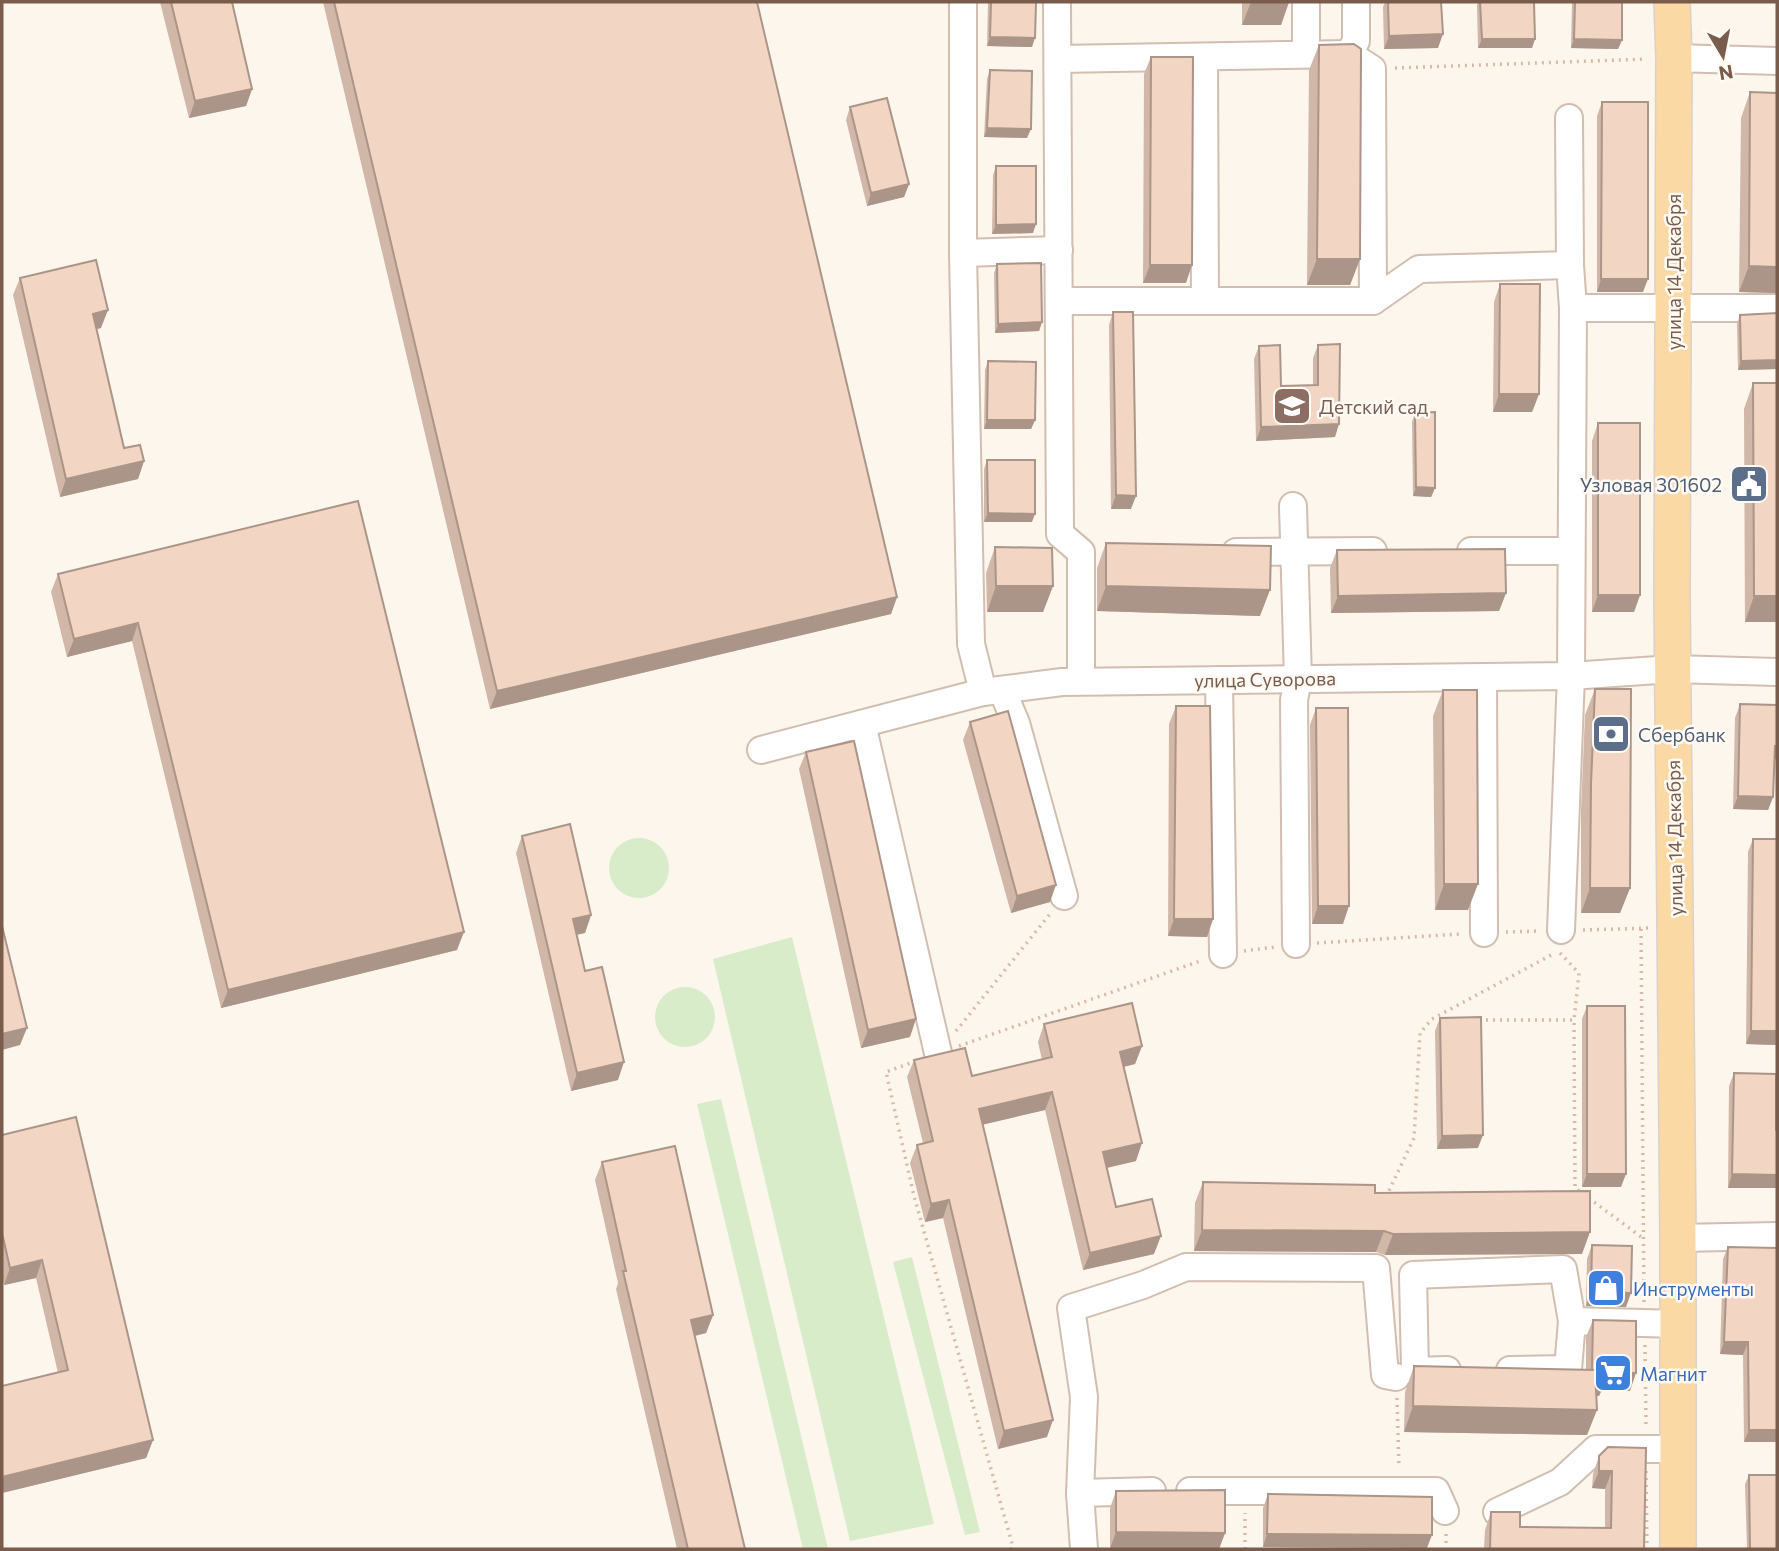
<svg xmlns="http://www.w3.org/2000/svg" width="1779" height="1551" viewBox="0 0 1779 1551" font-family="Commissioner,sans-serif">
	<style>
		.green { fill: #d8ecc9 }
		.lines { fill: none; stroke-linecap: round; stroke-linejoin: round }
		.minor-casing { stroke: #d1beb0; stroke-width: 30 }
		.major-casing { stroke: #dad1cd; stroke-width: 38 }
		.path { stroke: #d9b8a5; stroke-width: 3.5; stroke-dasharray: 2 5; stroke-linecap: butt }
		.minor { stroke: #fff; stroke-width: 26 }
		.major { stroke: #fbd9a5; stroke-width: 35 }
		.wall { fill: #d1b7a8 }
		.shaded-wall { fill: #aa9588 }
		.building { fill: #f3d5c3; stroke: #aa9588; stroke-width: 2 }
		.labels { text-anchor: middle; dominant-baseline: central; stroke-width: 5; stroke-linejoin: round; paint-order: stroke }
		.street-label { font-size: 19px; fill: #7a5c4d; stroke: #fffaf3 }
		.education-label { font-size: 19px; fill: #785e54; stroke: #fffaf3; text-anchor: start }
		.service-label { font-size: 19px; fill: #4e5e75; stroke: #fffaf3; text-anchor: end }
		.shop-label { font-size: 19px; fill: #366cbe; stroke: #fffaf3; text-anchor: start }
	</style>
	<rect width="100%" height="100%" fill="#fdf6ec"/>
	<g class="green">
		<circle cx="639" cy="868" r="30"/>
		<path d="M792,937L934,1524L850,1541L713,959Z"/>
		<circle cx="685" cy="1017" r="30"/>
		<path d="M721,1099L828,1549H803L697,1104Z"/>
		<path d="M912,1257L980,1532L965,1535L893,1262Z"/>
	</g>
	<g class="lines">
		<defs>
			<g id="minor">
				<path d="M963,2V253L971,644L983,692"/>
				<path d="M1057,2L1060,534L1081,552V681"/>
				<path d="M1306,2V54"/>
				<path d="M1349,54L1356,41V2"/>
				<path d="M1204,57L1205,301"/>
				<path d="M1674,58L1777,61"/>
				<path d="M1058,59L1349,54L1372,69L1373,301"/>
				<path d="M963,253L1059,250"/>
				<path d="M1059,301H1373L1419,269L1570,265"/>
				<path d="M1573,308H1777"/>
				<path d="M1293,506L1298,679L1294,700L1296,944"/>
				<path d="M1471,551H1571"/>
				<path d="M1236,552L1373,551"/>
				<path d="M1483,677L1484,933"/>
				<path d="M1219,680L1223,954"/>
				<path d="M1002,690L1016,723L1064,896"/>
				<path d="M862,724L938,1053"/>
				<path d="M761,750L983,692L1062,682L1571,676L1672,669L1777,672"/>
				<path d="M1561,930L1571,676L1573,308L1570,265L1569,118"/>
				<path d="M1678,1238L1777,1236"/>
				<path d="M1447,1370L1415,1371L1413,1275L1563,1269L1572,1321"/>
				<path d="M1510,1370L1568,1369L1572,1321L1678,1324"/>
				<path d="M1190,1491H1436L1445,1511"/>
				<path d="M1080,1493L1084,1397L1071,1308L1143,1285L1186,1267L1376,1268L1385,1375L1396,1377"/>
				<path d="M1497,1512L1560,1482L1596,1449H1678"/>
				<path d="M1084,1549L1080,1493L1152,1491"/>
			</g>
			<path id="major" d="M1672,2L1674,58L1672,595L1678,1238V1549"/>
		</defs>
		<use href="#minor" class="minor-casing"/>
		<use href="#major" class="major-casing"/>
		<g class="path">
			<path d="M1395,68L1646,59"/>
			<path d="M1641,929L1644,1302"/>
			<path d="M1583,930L1649,928"/>
			<path d="M1506,932L1540,931"/>
			<path d="M1317,943L1460,934"/>
			<path d="M1244,951L1275,947"/>
			<path d="M1560,953L1579,973L1574,1020"/>
			<path d="M1479,1020H1574L1575,1188L1644,1239"/>
			<path d="M956,1031L1050,914"/>
			<path d="M959,1046L1203,960"/>
			<path d="M916,1061L886,1072L914,1196L1013,1547L1011,1549"/>
			<path d="M1386,1197L1414,1138L1420,1033L1432,1019L1555,953"/>
			<path d="M1645,1345L1646,1425"/>
			<path d="M1397,1398L1399,1468"/>
			<path d="M1646,1471L1647,1549"/>
			<path d="M1446,1534V1549"/>
			<path d="M1245,1549V1513"/>
		</g>
		<use href="#minor" class="minor"/>
		<use href="#major" class="major"/>
	</g>
	<g class="wall">
		<path d="M160,2H232L252,89L246,106L189,118Z"/>
		<path d="M323,2H757L897,597L891,614L490,709Z"/>
		<path d="M988,2H1036L1032,47L987,46Z"/>
		<path d="M1242,2H1289L1281,25H1242Z"/>
		<path d="M1385,2H1441L1438,48L1384,49L1383,7Z"/>
		<path d="M1478,2H1534L1535,39L1532,48H1478L1477,5Z"/>
		<path d="M1572,2H1622V40L1618,49L1571,48Z"/>
		<path d="M1319,45L1360,259L1350,285H1307L1309,70Z"/>
		<path d="M1151,57L1186,283H1143L1144,74Z"/>
		<path d="M990,70L1027,138L984,137L987,79Z"/>
		<path d="M1750,92L1777,93V293L1739,292L1741,118Z"/>
		<path d="M1602,102L1643,292H1597V116Z"/>
		<path d="M850,107L909,184L904,197L867,206L846,120Z"/>
		<path d="M996,166L1033,233L992,234L993,175Z"/>
		<path d="M997,264L1042,322L1039,331L995,333L994,273Z"/>
		<path d="M20,278L101,328L97,329L124,448L144,461L138,479L60,497L13,295Z"/>
		<path d="M1500,284L1539,394L1532,412H1493L1494,302Z"/>
		<path d="M1113,312L1131,509H1111L1109,325Z"/>
		<path d="M1777,313V369L1738,370L1737,324L1740,315Z"/>
		<path d="M1318,345L1335,437L1256,441L1254,359L1259,346L1281,386L1313,385V358Z"/>
		<path d="M988,361L1035,420L1031,429H984L985,370Z"/>
		<path d="M1753,383L1777,622H1745L1744,409Z"/>
		<path d="M1415,413L1435,488L1431,497L1413,496L1412,422Z"/>
		<path d="M1598,423L1640,595L1634,612H1592V441Z"/>
		<path d="M987,460L1032,522H984V469Z"/>
		<path d="M358,501L457,950L221,1008L132,641L67,657L51,592L58,574Z"/>
		<path d="M1106,543L1260,616L1097,611V568Z"/>
		<path d="M995,547L1053,586L1043,612H987L986,573Z"/>
		<path d="M1337,550L1506,593L1499,611L1331,613L1330,568Z"/>
		<path d="M1595,689L1630,888L1620,913H1581V810L1585,715Z"/>
		<path d="M1443,690L1468,910H1435L1433,716Z"/>
		<path d="M1740,704L1777,705V759H1774L1773,797L1768,810L1733,809L1735,718Z"/>
		<path d="M1176,706L1213,919L1207,937L1168,936L1169,724Z"/>
		<path d="M1316,708L1343,924H1312L1310,725Z"/>
		<path d="M970,722L1050,902L1011,913L963,740Z"/>
		<path d="M806,752L910,1037L861,1048L799,769Z"/>
		<path d="M522,836L591,915L585,933L577,934L585,971L618,1080L571,1091L516,853Z"/>
		<path d="M1753,839H1777V1045L1746,1044L1748,852Z"/>
		<path d="M1587,1006L1621,1187H1582V1019Z"/>
		<path d="M1440,1018L1478,1148L1437,1149L1435,1031Z"/>
		<path d="M1044,1024L1142,1046L1135,1064L1124,1067L1136,1161L1107,1168L1116,1207L1154,1254L1083,1270L1045,1110L983,1124L1047,1437L998,1449L943,1218L925,1222L910,1163L917,1145L923,1143L907,1077L914,1060L972,1076L1042,1060L1038,1042Z"/>
		<path d="M1734,1073L1776,1130L1728,1188L1729,1086Z"/>
		<path d="M2,1135L153,1440L146,1458L2,1493V1386L58,1373L36,1278L4,1285L2,1278Z"/>
		<path d="M602,1162L713,1315L706,1333L695,1336L745,1549H677L616,1289L618,1283L595,1180Z"/>
		<path d="M1203,1182L1375,1193L1582,1254L1385,1255L1376,1252L1194,1251L1195,1203Z"/>
		<path d="M1592,1245L1626,1307L1586,1306L1587,1259Z"/>
		<path d="M1728,1247L1777,1248V1442H1744L1743,1355L1720,1354L1723,1259Z"/>
		<path d="M1593,1320L1630,1391L1602,1390L1599,1396H1596L1587,1435L1404,1432L1405,1392L1414,1366L1586,1370V1337Z"/>
		<path d="M1608,1447L1644,1549H1484L1485,1530L1491,1512L1520,1527L1605,1528V1489L1592,1488L1593,1474L1599,1456Z"/>
		<path d="M1749,1475L1777,1549H1747L1745,1484Z"/>
		<path d="M1116,1491L1225,1533L1219,1549H1110V1508Z"/>
		<path d="M1268,1494L1427,1548L1263,1547V1508Z"/>
	</g>
	<g class="shaded-wall">
		<path d="M1251,2H1289L1281,25H1242Z"/>
		<path d="M1443,34L1438,48L1384,49L1389,36Z"/>
		<path d="M990,37L1035,38L1032,47L987,46Z"/>
		<path d="M1482,39H1535L1532,48H1478Z"/>
		<path d="M1574,39L1622,40L1618,49L1571,48Z"/>
		<path d="M252,89L246,106L189,118L195,101Z"/>
		<path d="M987,128L1031,129L1027,138L984,137Z"/>
		<path d="M909,184L904,197L867,206L871,193Z"/>
		<path d="M1036,224L1033,233L992,234L996,225Z"/>
		<path d="M1317,259H1360L1350,285H1307Z"/>
		<path d="M1150,265H1192L1186,283H1143Z"/>
		<path d="M1749,266L1777,267V293L1739,292Z"/>
		<path d="M1601,279H1648L1643,292H1597Z"/>
		<path d="M108,310L101,328L87,331L93,314Z"/>
		<path d="M1042,322L1039,331L995,333L998,324Z"/>
		<path d="M1777,360V369L1738,370L1741,361Z"/>
		<path d="M1499,394H1539L1532,412H1493Z"/>
		<path d="M987,420H1035L1031,429H984Z"/>
		<path d="M1339,424L1335,437L1256,441L1261,427Z"/>
		<path d="M144,461L138,479L60,497L66,479Z"/>
		<path d="M1416,487L1435,488L1431,497L1413,496Z"/>
		<path d="M1116,495L1136,496L1131,509H1111Z"/>
		<path d="M988,513L1035,514L1032,522H984Z"/>
		<path d="M996,586H1053L1043,612H987Z"/>
		<path d="M1106,586L1270,590L1260,616L1097,611Z"/>
		<path d="M1506,593L1499,611L1331,613L1338,596Z"/>
		<path d="M1598,595H1640L1634,612H1592Z"/>
		<path d="M1754,596H1777V622H1745Z"/>
		<path d="M897,597L891,614L490,709L497,691Z"/>
		<path d="M138,623L132,641L67,657L74,639Z"/>
		<path d="M1775,746H1777V759H1770Z"/>
		<path d="M1738,796L1773,797L1768,810L1733,809Z"/>
		<path d="M1444,884H1478L1468,910H1435Z"/>
		<path d="M1056,885L1050,902L1011,913L1017,896Z"/>
		<path d="M1590,888H1630L1620,913H1581Z"/>
		<path d="M1318,906H1349L1343,924H1312Z"/>
		<path d="M591,915L585,933L567,937L573,919Z"/>
		<path d="M1174,919H1213L1207,937L1168,936Z"/>
		<path d="M464,932L457,950L221,1008L228,990Z"/>
		<path d="M916,1019L910,1037L861,1048L868,1030Z"/>
		<path d="M27,1028L20,1045L2,1050V1034Z"/>
		<path d="M1751,1031H1777V1045L1746,1044Z"/>
		<path d="M1142,1046L1135,1064L1114,1069L1120,1052Z"/>
		<path d="M624,1062L618,1080L571,1091L577,1073Z"/>
		<path d="M1052,1092L1045,1110L973,1127L979,1109Z"/>
		<path d="M1483,1135L1478,1148L1437,1149L1442,1136Z"/>
		<path d="M1142,1143L1136,1161L1097,1170L1103,1152Z"/>
		<path d="M1587,1174H1626L1621,1187H1582Z"/>
		<path d="M1732,1174L1777,1175V1188H1728Z"/>
		<path d="M949,1200L943,1218L925,1222L931,1204Z"/>
		<path d="M1202,1230L1384,1231L1376,1252L1194,1251Z"/>
		<path d="M1590,1232L1582,1254L1385,1255L1393,1234Z"/>
		<path d="M1161,1236L1154,1254L1083,1270L1090,1253Z"/>
		<path d="M42,1260L36,1278L4,1285L10,1268Z"/>
		<path d="M1591,1292L1631,1293L1626,1307L1586,1306Z"/>
		<path d="M713,1315L706,1333L685,1338L691,1320Z"/>
		<path d="M1724,1342H1748L1743,1355L1720,1354Z"/>
		<path d="M1608,1373H1636L1630,1391L1602,1390Z"/>
		<path d="M1592,1378L1606,1379L1599,1396H1586Z"/>
		<path d="M1413,1406L1597,1410L1587,1435L1404,1432Z"/>
		<path d="M1053,1420L1047,1437L998,1449L1004,1431Z"/>
		<path d="M1749,1430H1777V1442H1744Z"/>
		<path d="M153,1440L146,1458L2,1493V1477Z"/>
		<path d="M1599,1471H1612L1605,1489L1592,1488Z"/>
		<path d="M1116,1532L1225,1533L1219,1549H1110Z"/>
		<path d="M1267,1534L1432,1535L1427,1548L1263,1547Z"/>
	</g>
	<g class="building">
		<path d="M171,2H232L252,89L195,101Z"/>
		<path d="M334,2H757L897,597L497,691Z"/>
		<path d="M991,2H1036L1035,38L990,37Z"/>
		<path d="M1388,2H1441L1443,34L1389,36Z"/>
		<path d="M1480,2H1534L1535,39H1482Z"/>
		<path d="M1575,2H1622V40L1574,39Z"/>
		<path d="M1354,44L1361,49L1360,259H1317L1319,45Z"/>
		<path d="M1151,57H1193L1192,265H1150Z"/>
		<path d="M990,70L1032,71L1031,129L987,128Z"/>
		<path d="M1750,92L1777,93V267L1749,266Z"/>
		<path d="M887,98L909,184L871,193L850,107Z"/>
		<path d="M1602,102H1648V279H1601Z"/>
		<path d="M996,166H1036V224L996,225Z"/>
		<path d="M96,260L108,310L93,314L124,448L140,445L144,461L66,479L20,278Z"/>
		<path d="M1041,263L1042,322L998,324L997,264Z"/>
		<path d="M1500,284H1540L1539,394H1499Z"/>
		<path d="M1113,312H1133L1136,496L1116,495Z"/>
		<path d="M1777,313V360L1741,361L1740,315Z"/>
		<path d="M1340,344L1339,424L1261,427L1259,346L1280,345L1281,386L1318,385V345Z"/>
		<path d="M988,361L1036,362L1035,420H987Z"/>
		<path d="M1753,383H1777V596H1754Z"/>
		<path d="M1435,412V488L1416,487L1415,413Z"/>
		<rect x="1598" y="423" width="42" height="172"/>
		<path d="M987,460H1035V514L988,513Z"/>
		<path d="M358,501L464,932L228,990L138,623L74,639L58,574Z"/>
		<path d="M1106,543L1271,546L1270,590L1106,586Z"/>
		<path d="M995,547L1052,548L1053,586H996Z"/>
		<path d="M1505,549L1506,593L1338,596L1337,550Z"/>
		<path d="M1595,689H1631L1630,888H1590L1591,784Z"/>
		<path d="M1443,690H1477L1478,884H1444Z"/>
		<path d="M1740,704L1777,705V746H1775L1773,797L1738,796Z"/>
		<path d="M1176,706H1210L1213,919H1174Z"/>
		<path d="M1316,708H1348L1349,906H1318Z"/>
		<path d="M1008,711L1056,885L1017,896L970,722Z"/>
		<path d="M854,741L916,1019L868,1030L806,752Z"/>
		<path d="M570,824L591,915L573,919L585,971L602,967L624,1062L577,1073L522,836Z"/>
		<path d="M1753,839H1777V1031H1751Z"/>
		<path d="M2,926L27,1028L2,1034Z"/>
		<path d="M1132,1003L1142,1046L1120,1052L1142,1143L1103,1152L1116,1207L1152,1199L1161,1236L1090,1253L1052,1092L979,1109L1053,1420L1004,1431L949,1200L931,1204L917,1145L933,1141L914,1060L965,1048L972,1076L1052,1057L1044,1024Z"/>
		<path d="M1587,1006H1625L1626,1174H1587Z"/>
		<path d="M1481,1017L1483,1135L1442,1136L1440,1018Z"/>
		<path d="M1734,1073L1776,1074V1130H1777V1175L1732,1174Z"/>
		<path d="M76,1117L153,1440L2,1477V1386L68,1370L42,1260L10,1268L2,1233V1135Z"/>
		<path d="M675,1146L713,1315L691,1320L745,1549H688L623,1271H626L602,1162Z"/>
		<path d="M1203,1182L1375,1185V1193L1590,1191V1232L1393,1234L1384,1231L1202,1230Z"/>
		<path d="M1592,1245L1632,1246L1631,1293L1591,1292Z"/>
		<path d="M1728,1247L1777,1248V1430H1749L1748,1342H1724Z"/>
		<path d="M1593,1320L1636,1321V1373H1608L1606,1379L1596,1378L1595,1370H1592Z"/>
		<path d="M1414,1366L1595,1370L1597,1410L1413,1406Z"/>
		<path d="M1608,1447L1646,1448L1644,1549H1490L1491,1512H1520V1527L1611,1528L1612,1471H1599V1456Z"/>
		<path d="M1749,1475H1777V1549H1750Z"/>
		<path d="M1225,1490V1533L1116,1532V1491Z"/>
		<path d="M1268,1494L1432,1497V1535L1267,1534Z"/>
	</g>
	<defs>
		<symbol id="school-square" viewBox="-11 -11 22 22"><rect x="-9" y="-9" width="18" height="18" rx="4" fill="#8d6e63" stroke="#fffaf3"/><path d="M0-5L7-2L0 1L-7-2ZM-4 1L0 2.5L4 1V4Q0 6-4 4Z" fill="#fff"/></symbol>
		<symbol id="civic-square" viewBox="-11 -11 22 22"><rect x="-9" y="-9" width="18" height="18" rx="4" fill="#5c6f8a" stroke="#fffaf3"/><path d="M-.6-6.5H3V-4.5H.6V-3L4-1V1h2V6H-6V1h2V-1L-.6-3ZM-1.2 2.5V6h2.4V2.5Z" fill="#fff"/></symbol>
		<symbol id="bank-square" viewBox="-11 -11 22 22"><rect x="-9" y="-9" width="18" height="18" rx="4" fill="#5c6f8a" stroke="#fffaf3"/><path d="M-6-4H6V4H-6ZM0-2.3a2.3 2.3 0 1 0 0 4.6a2.3 2.3 0 1 0 0-4.6Z" fill="#fff"/></symbol>
		<symbol id="shop-square" viewBox="-11 -11 22 22"><rect x="-9" y="-9" width="18" height="18" rx="4" fill="#3f7fe0" stroke="#fffaf3"/><path d="M-5-2.5h2.3a2.7 3.5 0 0 1 5.4 0H5L5.5 6h-11ZM-1.5-2.5h3a1.5 2.3 0 0 0-3 0Z" fill="#fff"/></symbol>
		<symbol id="supermarket-square" viewBox="-11 -11 22 22"><rect x="-9" y="-9" width="18" height="18" rx="4" fill="#3f7fe0" stroke="#fffaf3"/><path d="M-6-5.5h2.5l.6 2H6L4.5 2H-2.5L-4.4-4H-6ZM-1.5 3.2a1.3 1.3 0 1 0 .1 0ZM3 3.2a1.3 1.3 0 1 0 .1 0Z" fill="#fff"/></symbol>
	</defs>
	<g fill-rule="evenodd">
		<use href="#school-square" x="1270" y="384" width="44" height="44"/>
		<use href="#civic-square" x="1727" y="462" width="44" height="44"/>
		<use href="#bank-square" x="1589" y="712" width="44" height="44"/>
		<use href="#shop-square" x="1584" y="1266" width="44" height="44"/>
		<use href="#supermarket-square" x="1591" y="1351" width="44" height="44"/>
	</g>
	<g class="labels">
		<g class="street-label">
			<text transform="translate(1673 272) rotate(-90)">улица 14 Декабря</text>
			<text transform="translate(1265 679) rotate(-1)">улица Суворова</text>
			<text transform="translate(1674 838) rotate(-91)">улица 14 Декабря</text>
		</g>
		<g class="education-label">
			<text x="1319" y="406">Детский сад</text>
		</g>
		<g class="service-label">
			<text x="1722" y="484">Узловая 301602</text>
			<text x="1638" y="734" text-anchor="start">Сбербанк</text>
		</g>
		<g class="shop-label">
			<text x="1633" y="1288">Инструменты</text>
			<text x="1640" y="1373">Магнит</text>
		</g>
	</g>
	<rect width="1779" height="1551" fill="none" stroke="#7a5c4d" stroke-width="7"/>
	<g transform="translate(1723 56) rotate(170)" stroke="#fffaf3" stroke-width="5" paint-order="stroke">
	<path d="M0-5L12 26L0 18L-12 26Z" fill="#7a5c4d"/>
	<text y="-10" font-size="19" font-weight="bold" text-anchor="middle" fill="#7a5c4d">N</text>
	</g>
</svg>
